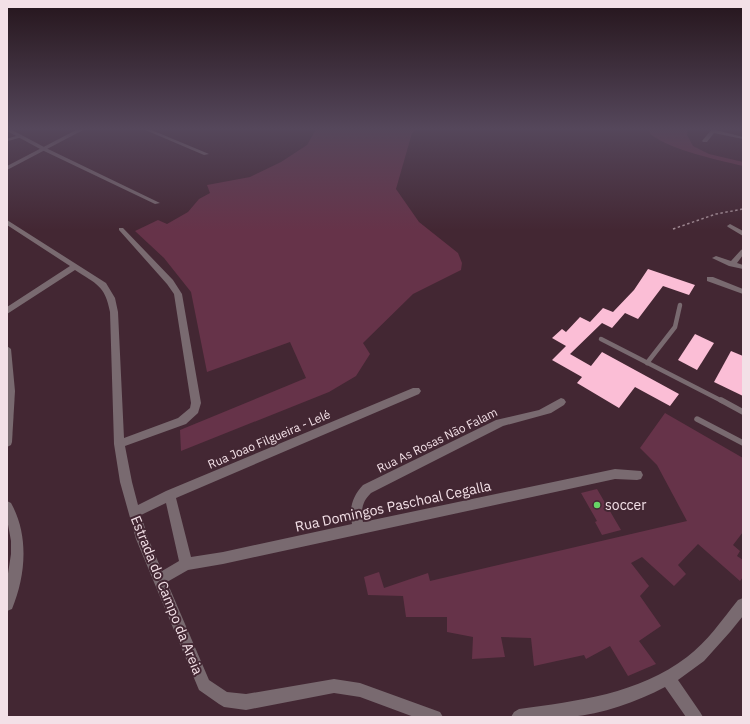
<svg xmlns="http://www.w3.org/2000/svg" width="750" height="724" viewBox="0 0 750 724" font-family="'IBM Plex Sans',sans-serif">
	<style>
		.green { fill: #663349 }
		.building { fill: #fbbed6 }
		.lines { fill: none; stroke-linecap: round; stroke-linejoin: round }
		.path { stroke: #a18a93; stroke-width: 1.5; stroke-dasharray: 2.5 2.5; stroke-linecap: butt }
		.service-far2 { stroke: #796a70; stroke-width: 2.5 }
		.service-far1 { stroke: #796a70; stroke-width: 4.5 }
		.service { stroke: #796a70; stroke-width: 5.5 }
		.minor { fill: #796a70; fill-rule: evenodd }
		.tertiary { fill: #796a70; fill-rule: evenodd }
		.poi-dot { fill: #67d466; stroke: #432733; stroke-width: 1.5 }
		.labels { text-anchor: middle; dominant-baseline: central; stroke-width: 4; stroke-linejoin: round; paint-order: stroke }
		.street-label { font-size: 12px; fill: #f3e0e7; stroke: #432733 }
		.near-poi-label { font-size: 14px; fill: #f3e0e7; stroke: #432733; text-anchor: start }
		.near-street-label { font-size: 14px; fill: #f3e0e7; stroke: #432733 }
	</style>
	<rect width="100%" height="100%" fill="#432733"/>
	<g class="green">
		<path d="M316,129H416L412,133L396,189L419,222L458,253L462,263L461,270L413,294L363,343L370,354L356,376L329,392L181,451L180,430L306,378L290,342L207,372L191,292L164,258L135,231L158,220L167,224L188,212L199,199L210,193L207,185L250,177L281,162L307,145Z"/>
		<path d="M649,129H688L687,135L693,146L709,154L743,162V166C715,159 673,151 650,134Z"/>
		<path d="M665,413L743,458V532L733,545L740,551L737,556L743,560V577L740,581L698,544L678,565L686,574L674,586L642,557L631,563L649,586L640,596L661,626L639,641L656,664L628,676L610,646L586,659L584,655L534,666L531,638L501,637L505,657L472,659L473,637L447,632V617H406L403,596L368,595L364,577L379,572L384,588L428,573L430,581L687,521L657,465L640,448Z"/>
		<path d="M597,489L621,530L602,535L595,522L597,521L581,493Z"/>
	</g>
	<g class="building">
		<path d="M648,269L695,285L689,295L663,286L638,319L625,313L612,328L602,323L570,354L591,366L602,352L679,394L670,406L635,387L619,408L577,383L582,377L552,360L566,346L552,338L562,329L566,332L580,317L590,322L603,308L613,312L634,290Z"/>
		<path d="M695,334L714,343L697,370L678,360Z"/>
		<path d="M731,351L743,356V396L714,382Z"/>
	</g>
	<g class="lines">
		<path class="path" d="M673,229L716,214L743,209"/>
		<path class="service-far2" d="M7,140L21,136"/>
		<g class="service-far1">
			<path d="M601,339L722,401"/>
			<path d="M647,363L675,327L680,305"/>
		</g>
		<g class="service">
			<path d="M721,400L743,412"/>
			<path d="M697,419L743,443"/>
		</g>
		<g class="minor">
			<path d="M7,129H10L46,148L160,203L155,204L42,150L7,131Z"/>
			<path d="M143,129H149L209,154L204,155Z"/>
			<path d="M712,129L743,137V139L714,133L707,142H703L702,141Z"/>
			<path d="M7,220L106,283L115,298L118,312L124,438L178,418L190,408L191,403L174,294L167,284L119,230V228H123L173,280L182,294L201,403L198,413L186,424L125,446L132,482L138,505L166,491L413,388H419L421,391L419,394L176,498L191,557L223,552L352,524C349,508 352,497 363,485L496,420L539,410L561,398L564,399L566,402L564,405L551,413L503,426L371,493C362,502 361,509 363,522L615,469L641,471L643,475L641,479L637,480L615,479L223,564L188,570L167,582L209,680L227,692L246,694L334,679L360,683L440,712L443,717H414L360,697L334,693L246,710L224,707L219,704L199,690L136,539L120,482L114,444L110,312C105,285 96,284 75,270L7,314V307L70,266L7,225ZM166,503L179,561L162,571L148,538L141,515Z"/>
			<path d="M730,224L743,231V236L728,227L727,226Z"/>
			<path d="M743,249V255L737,263L743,265V269L729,266L712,258L716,256L731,261L741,250Z"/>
			<path d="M707,277H713L743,289V294L707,281Z"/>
			<path d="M7,346L11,349L15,391L12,442L11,445L7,447Z"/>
			<path d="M7,501L11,503C29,535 26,575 12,609L7,611V580L11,554V541L7,519Z"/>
			<path d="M743,598V616L730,632L704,661L678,680L700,712L703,717H686L665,687C637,702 602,714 570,717C551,719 531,717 511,717L514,712L519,709C577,701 639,694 687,657C707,642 722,620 738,600Z"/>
		</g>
		<path class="tertiary" d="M78,129H85L7,170V166Z"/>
	</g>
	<linearGradient id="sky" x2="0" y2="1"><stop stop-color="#25151c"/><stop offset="0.56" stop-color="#55475b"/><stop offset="1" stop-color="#55475b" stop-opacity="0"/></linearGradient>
	<rect width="750" height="230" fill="url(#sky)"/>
	<circle class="poi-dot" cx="597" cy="505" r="4"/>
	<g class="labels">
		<g class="street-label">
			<text transform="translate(269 439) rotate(-23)">Rua Joao Filgueira - Lelé</text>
			<text transform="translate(437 440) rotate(-26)">Rua As Rosas Não Falam</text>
		</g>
		<g class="near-poi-label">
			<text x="605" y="505">soccer</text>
		</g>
		<g class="near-street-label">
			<text transform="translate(393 506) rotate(-12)">Rua Domingos Paschoal Cegalla</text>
			<text transform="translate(167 595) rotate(68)">Estrada do Campo da Areia</text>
		</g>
	</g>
	<rect width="750" height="724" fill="none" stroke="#f3e0e7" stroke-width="16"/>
</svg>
